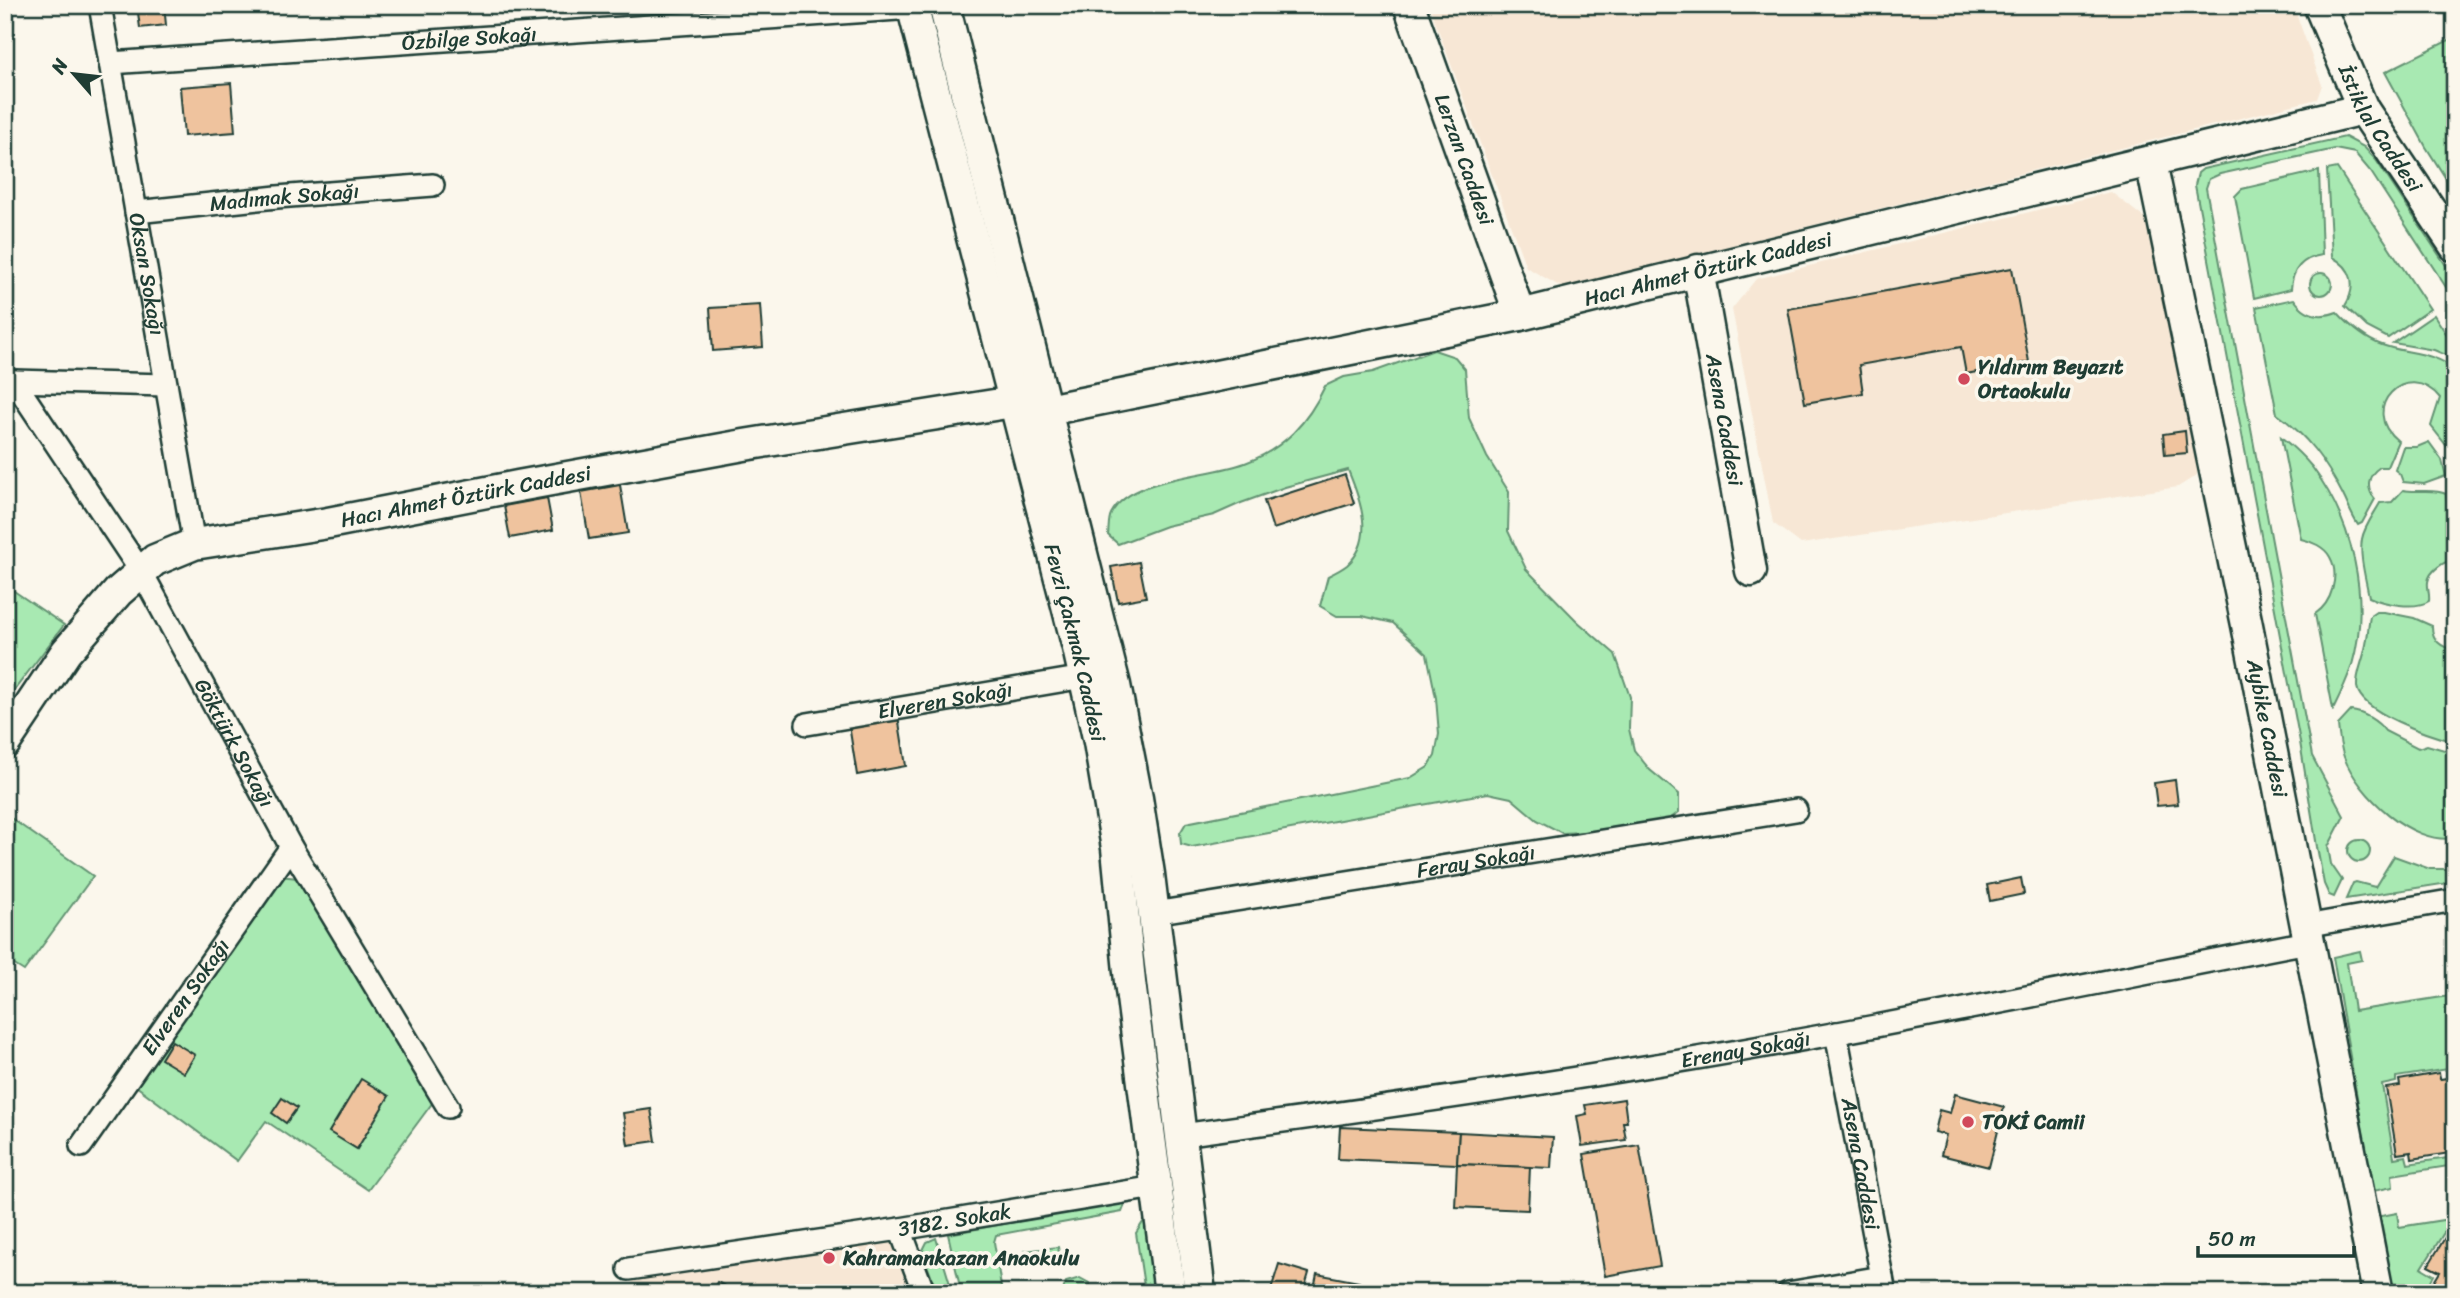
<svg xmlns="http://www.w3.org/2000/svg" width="2460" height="1298" viewBox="0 0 2460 1298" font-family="Sriracha,sans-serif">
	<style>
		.built { fill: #f7e7d5 }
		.green { fill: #a8e9b2; stroke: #649373; stroke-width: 2 }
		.building { fill: #efc39e; stroke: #1f3d34; stroke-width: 2 }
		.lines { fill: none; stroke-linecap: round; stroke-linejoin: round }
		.street-casing { stroke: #1f3d34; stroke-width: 26 }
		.secondary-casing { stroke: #1f3d34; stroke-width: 35 }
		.street { stroke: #fbf7ec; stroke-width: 21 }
		.secondary { stroke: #fbf7ec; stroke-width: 30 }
		.poi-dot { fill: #d1495b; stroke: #fbf7ec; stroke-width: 2.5 }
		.labels { text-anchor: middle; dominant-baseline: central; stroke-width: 7; stroke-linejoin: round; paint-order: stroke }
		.street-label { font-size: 21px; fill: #1f3d34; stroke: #fbf7ec }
		.poi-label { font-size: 21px; font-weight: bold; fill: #1f3d34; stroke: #fbf7ec; text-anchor: start }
	</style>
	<rect width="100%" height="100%" fill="#fbf7ec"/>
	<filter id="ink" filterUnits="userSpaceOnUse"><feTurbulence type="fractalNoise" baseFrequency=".0143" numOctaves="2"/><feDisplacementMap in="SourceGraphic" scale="14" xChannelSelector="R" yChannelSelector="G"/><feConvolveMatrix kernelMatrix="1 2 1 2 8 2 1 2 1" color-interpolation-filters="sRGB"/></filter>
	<g filter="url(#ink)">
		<g class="built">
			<path d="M1429,5H2293L2322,85L2317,99L1563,288L1526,267Z"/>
			<path d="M2111,192L2152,224L2196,449L2197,475L2178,487L1801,544L1773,523L1732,309L1756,279Z"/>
			<path d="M889,1236L911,1293H627L633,1281Z"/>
		</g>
		<g class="green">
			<path d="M2455,37V193L2426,147L2385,72Z"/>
			<path d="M2345,137L2364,147L2376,160L2455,279V301L2371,172L2355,153L2335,149L2220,174L2209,179L2206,188L2312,756L2344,816L2328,847L2331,864L2342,880L2334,897L2329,895L2324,884L2317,847L2300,742L2195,185L2198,173L2203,169Z"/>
			<path d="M2337,168L2430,309L2388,338L2367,327L2345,306C2357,286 2353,268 2332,257L2327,170Z"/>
			<path d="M2319,171L2322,255C2302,258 2292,269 2291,289L2254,298L2235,196L2242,189Z"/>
			<circle cx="2321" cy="284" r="11"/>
			<path d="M2294,299C2305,315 2319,319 2337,312C2350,326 2364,339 2382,345C2406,354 2434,351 2455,370V460L2449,449L2431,426L2440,398C2407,358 2357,409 2398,441L2387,467H2380C2368,475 2365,487 2375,499L2362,523L2358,525C2352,516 2348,505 2343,495C2326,462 2307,435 2277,414L2256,307Z"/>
			<path d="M2434,315L2455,347V359L2434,350L2393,343Z"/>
			<path d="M1434,350L1455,357L1465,369L1469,418L1487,457L1509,492L1508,531L1526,569L1577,621L1615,654L1630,697L1629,729L1634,750L1650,770L1679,794V812L1667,821L1607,831L1562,833L1537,820L1511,798L1488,793L1192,847L1181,844L1180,833L1186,823L1410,778L1428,767L1435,756L1439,734L1436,698L1427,654L1393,623L1362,616H1337L1320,606L1328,576C1334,573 1342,569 1347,565C1376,539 1360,499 1348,470L1285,487L1241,503L1214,515L1166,526L1118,544L1108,535C1109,529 1108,520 1111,514C1130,476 1209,477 1245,463C1284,449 1308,422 1325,386L1344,377L1373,372Z"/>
			<path d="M2281,437C2292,446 2303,456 2312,467C2353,521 2371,599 2352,665C2347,680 2340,695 2333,709L2315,614C2332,603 2340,575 2330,557C2325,547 2311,541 2301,539Z"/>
			<path d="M2429,442L2442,460L2446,476L2424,484L2403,482L2400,474L2395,470L2403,447H2417Z"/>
			<path d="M2403,490C2418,493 2434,488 2446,494L2448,510L2455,522V560C2445,560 2429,571 2428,582C2427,588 2430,594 2429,601C2415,610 2384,604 2369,597C2366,580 2359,556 2362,539C2364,527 2374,514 2380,503L2392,502Z"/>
			<path d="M5,585L64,625L12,693L5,688Z"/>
			<path d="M2384,612L2414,618L2432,626C2432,641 2441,647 2455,650V742C2431,736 2361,713 2357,687C2356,674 2363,661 2365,649C2368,638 2368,627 2370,616L2376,612Z"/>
			<path d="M2351,711C2363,712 2378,721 2385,731L2418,748L2427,745L2455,753V838C2412,846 2358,794 2344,757C2340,746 2339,736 2338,725Z"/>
			<path d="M5,814L93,876L24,971L5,959Z"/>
			<circle cx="2359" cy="851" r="11"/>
			<path d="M2394,856L2430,869H2455V882L2346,899L2353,883L2356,882L2375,887Z"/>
			<path d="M280,876L306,879L362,982L433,1102L368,1190L266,1121L237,1161L136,1086Z"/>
			<path d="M2360,951L2362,960L2347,963L2354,1011L2455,995V1068L2396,1077V1082L2382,1085L2394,1158L2406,1156L2408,1164L2455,1157V1165L2392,1175L2393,1187L2373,1191L2333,957Z"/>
			<path d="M1126,1202L1122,1212L996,1235L994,1242L1002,1293H967L960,1287L948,1234Z"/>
			<path d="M2451,1202H2455V1225L2450,1223L2422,1268L2434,1275L2428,1286L2439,1293H2390L2376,1217L2397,1213L2399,1227L2449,1219L2453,1215Z"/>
			<path d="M1145,1219L1155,1293H1145L1136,1233Z"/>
			<path d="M936,1238L950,1284L936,1289L922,1252L927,1242Z"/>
			<path d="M1058,1247L1061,1263L1024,1255L1025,1251Z"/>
			<path d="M1080,1278L1089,1283L1093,1293H1062L1066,1282Z"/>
		</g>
		<g class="building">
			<path d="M137,5H164L166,25L140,28Z"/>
			<path d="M231,83L235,132L184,136L180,87Z"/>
			<path d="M2012,268L2029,362L1966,374L1961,347L1859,365L1863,393L1805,403L1788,309Z"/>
			<path d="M760,305L763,347L713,351L710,308Z"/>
			<path d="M2185,431L2187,453L2165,455L2163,434Z"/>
			<path d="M1345,475L1354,503L1273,529L1264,501Z"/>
			<path d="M620,485L628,533L589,539L581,492Z"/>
			<path d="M547,498L553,530L510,538L504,506Z"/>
			<path d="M1139,562L1146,597L1118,602L1111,567Z"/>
			<path d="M898,716L906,766L857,775L849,725Z"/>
			<path d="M2175,780L2178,804L2157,806L2154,783Z"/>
			<path d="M2021,878L2024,894L1990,901L1987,885Z"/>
			<path d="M172,1041L195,1055L184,1073L161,1059Z"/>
			<path d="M2439,1073L2440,1079L2454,1077L2455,1145L2449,1146L2450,1153L2412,1159L2411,1152L2397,1154L2386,1088L2400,1086L2399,1080Z"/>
			<path d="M361,1079L389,1096L357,1149L329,1132Z"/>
			<path d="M1955,1094L2004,1107L1989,1167L1941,1155L1946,1135L1934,1132L1939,1110L1950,1113Z"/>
			<path d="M282,1098L297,1108L286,1123L272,1113Z"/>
			<path d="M1624,1099L1627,1122H1623L1626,1140L1582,1146L1577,1116L1587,1114L1585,1105Z"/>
			<path d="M651,1109L656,1141L628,1145L623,1113Z"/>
			<path d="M1340,1127L1459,1132L1457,1164L1338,1159Z"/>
			<path d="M1459,1132L1553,1137L1551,1168L1457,1164Z"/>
			<path d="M1639,1145L1660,1266L1605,1276L1584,1154Z"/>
			<path d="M1457,1164L1530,1167L1528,1210L1455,1207Z"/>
			<path d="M2452,1226L2455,1228V1291L2446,1286L2443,1291L2432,1285L2440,1272L2428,1266Z"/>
			<path d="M1279,1264L1309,1273L1303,1293H1270Z"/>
			<path d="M1317,1274L1359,1282L1357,1293H1313Z"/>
			<path d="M717,1282L738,1293H711Z"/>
		</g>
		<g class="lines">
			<defs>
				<g id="street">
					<path id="s1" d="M100,5L194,544"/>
					<path id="s2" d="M110,63L913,8"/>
					<path id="s3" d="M136,212L277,197L433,185"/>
					<path id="s4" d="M14,381L142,573L291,847L448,1107"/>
					<path d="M5,383L14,381L166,385"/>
					<path id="s5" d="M807,724L1084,677"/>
					<path id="s6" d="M1154,913L1796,810"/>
					<path d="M2305,926L2455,900"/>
					<path id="s7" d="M1836,1033L1885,1293"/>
					<path id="s8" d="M1182,1135C1328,1115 1474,1095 1619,1071C1850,1034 2079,986 2308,942"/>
					<path id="s9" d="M81,1146L291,847"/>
					<path d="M900,1229L924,1293"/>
					<path id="s10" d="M629,1269L900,1229L1155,1187"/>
					<path d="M1788,1293L1882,1277"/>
				</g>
				<g id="secondary">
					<path id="s11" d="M912,5L1078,648L1099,742L1117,848L1130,982L1170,1293"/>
					<path d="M944,5L1115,685L1137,798L1149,874L1200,1293"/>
					<path id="s12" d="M1409,5L1520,315"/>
					<path id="s13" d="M2319,5L2363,109L2455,246"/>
					<path id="s14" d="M2151,162L2247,625L2378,1293"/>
					<path id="s15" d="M1698,270L1751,571"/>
					<path id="s16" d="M1047,410L1520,315L2363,109"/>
					<path id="s17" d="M5,743L66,652L118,592L155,560L194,544L328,523L518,486L744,445L1013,402"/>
				</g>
			</defs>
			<use href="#street" class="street-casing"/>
			<use href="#secondary" class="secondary-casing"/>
			<use href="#street" class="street"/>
			<use href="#secondary" class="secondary"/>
		</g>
	</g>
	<g class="poi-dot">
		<circle cx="1964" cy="379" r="7"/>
		<circle cx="1968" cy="1122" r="7"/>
		<circle cx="829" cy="1258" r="7"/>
	</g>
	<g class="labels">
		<g class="street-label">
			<text stroke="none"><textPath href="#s2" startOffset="360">Özbilge Sokağı</textPath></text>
			<text stroke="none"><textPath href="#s13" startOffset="138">İstiklal Caddesi</textPath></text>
			<text stroke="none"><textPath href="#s12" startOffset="164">Lerzan Caddesi</textPath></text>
			<text stroke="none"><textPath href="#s3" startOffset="149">Madımak Sokağı</textPath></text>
			<text stroke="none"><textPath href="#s16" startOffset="676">Hacı Ahmet Öztürk Caddesi</textPath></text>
			<text stroke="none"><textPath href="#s1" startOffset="273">Oksan Sokağı</textPath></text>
			<text stroke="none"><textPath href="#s15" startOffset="152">Asena Caddesi</textPath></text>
			<text stroke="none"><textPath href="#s17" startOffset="556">Hacı Ahmet Öztürk Caddesi</textPath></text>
			<text stroke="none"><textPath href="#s11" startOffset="658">Fevzi Çakmak Caddesi</textPath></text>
			<text stroke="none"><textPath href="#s5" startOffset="140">Elveren Sokağı</textPath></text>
			<text stroke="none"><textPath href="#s14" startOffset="578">Aybike Caddesi</textPath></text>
			<text stroke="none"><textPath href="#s4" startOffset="424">Göktürk Sokağı</textPath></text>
			<text stroke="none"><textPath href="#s6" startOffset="326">Feray Sokağı</textPath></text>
			<text stroke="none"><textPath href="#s9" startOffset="182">Elveren Sokağı</textPath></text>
			<text stroke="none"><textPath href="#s8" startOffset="570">Erenay Sokağı</textPath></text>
			<text stroke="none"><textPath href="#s7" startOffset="133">Asena Caddesi</textPath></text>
			<text stroke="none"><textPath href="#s10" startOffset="329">3182. Sokak</textPath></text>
		</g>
		<g class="poi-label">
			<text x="1978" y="367">Yıldırım Beyazıt<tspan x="1978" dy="24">Ortaokulu</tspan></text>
			<text x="1982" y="1122">TOKİ Camii</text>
			<text x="843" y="1258">Kahramankazan Anaokulu</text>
		</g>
	</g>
	<rect width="2460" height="1298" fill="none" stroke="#fbf7ec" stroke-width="28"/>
	<rect x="14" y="14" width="2432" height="1270" fill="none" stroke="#1f3d34" stroke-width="2.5" filter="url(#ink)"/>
	<g transform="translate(74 74) rotate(298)" stroke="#fbf7ec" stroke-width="5" paint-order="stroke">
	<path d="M0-5L12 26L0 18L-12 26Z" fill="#1f3d34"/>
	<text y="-10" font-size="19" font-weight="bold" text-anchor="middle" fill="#1f3d34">N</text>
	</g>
	<path d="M2198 1246v10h156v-10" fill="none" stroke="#1f3d34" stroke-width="3.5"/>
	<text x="2208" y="1246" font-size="21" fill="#1f3d34" stroke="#fbf7ec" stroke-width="5" paint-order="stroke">50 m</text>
</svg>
